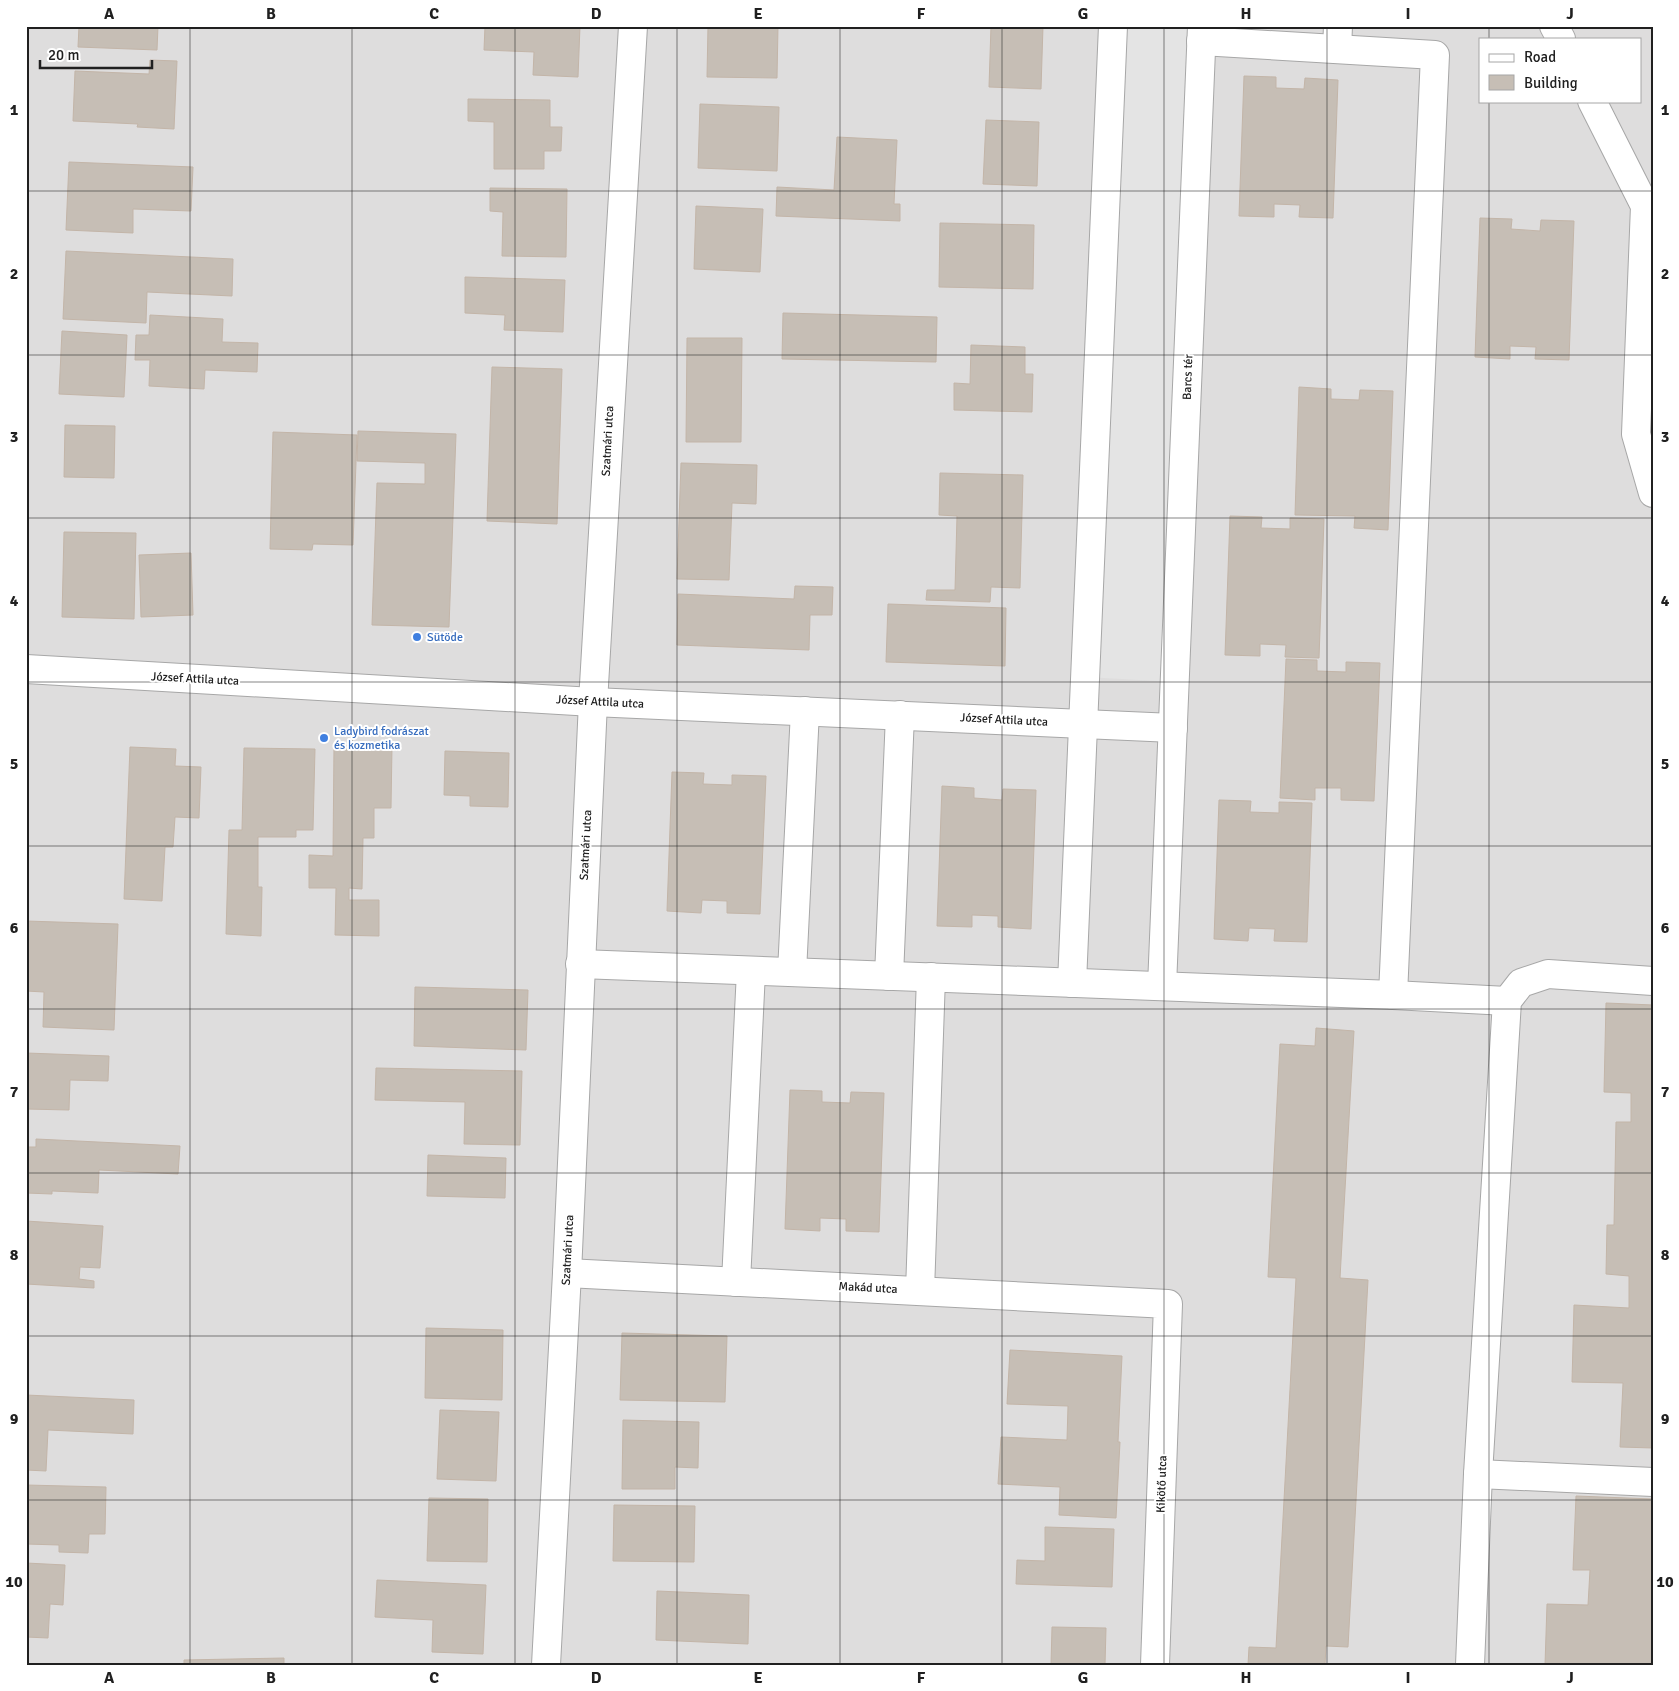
<svg xmlns="http://www.w3.org/2000/svg" width="1679" height="1691" viewBox="0 0 1679 1691" font-family="Signika,sans-serif">
	<style>
		.residential { fill: #dedddd; fill-rule: evenodd }
		.parking { fill: #e4e4e4 }
		.building { fill: #c6beb5; stroke: #c3b5a8 }
		.lines { fill: none; stroke-linecap: round; stroke-linejoin: round }
		.minor-casing { stroke: #a7a7a7; stroke-width: 30 }
		.minor { stroke: #fff; stroke-width: 28 }
		.grid { fill: none; stroke: #202020; stroke-width: 1; stroke-opacity: 0.55 }
		.shop-dot { fill: #3f7fe0; stroke: #fff; stroke-width: 2 }
		.labels { text-anchor: middle; dominant-baseline: central; stroke-width: 4; stroke-linejoin: round; paint-order: stroke }
		.street-label { font-size: 12px; fill: #202020; stroke: #fff }
		.shop-label { font-size: 12px; fill: #366cbe; stroke: #fff; text-anchor: start }
		.neatline { fill: none; stroke: #202020; stroke-width: 2 }
		.grid-label { font-size: 16px; text-anchor: middle; font-weight: bold; fill: #202020 }
	</style>
	<rect width="100%" height="100%" fill="#f1eee7"/>
	<path class="residential" d="M26,26H1653V1665H26ZM1480,39H1640V101H1480Z"/>
	<path class="parking" d="M1113,26H1202L1175,682L1086,677Z"/>
	<g class="building">
		<path d="M79,26H158L157,50L78,47Z"/>
		<path d="M485,26H580L578,77L533,75L534,52L484,50Z"/>
		<path d="M708,26H778L777,78L707,77Z"/>
		<path d="M991,26H1043L1041,89L989,87Z"/>
		<path d="M150,60L177,61L174,129L137,127L138,124L73,121L75,71L149,74Z"/>
		<path d="M1244,76L1276,77V88L1304,89L1305,78L1338,80L1333,218L1299,217L1300,205L1274,204V217L1239,216Z"/>
		<path d="M468,99L550,100V127H562L561,151H544V169H494V122L468,121Z"/>
		<path d="M700,104L779,107L777,171L698,168Z"/>
		<path d="M986,120L1039,122L1037,186L983,184Z"/>
		<path d="M837,137L897,140L894,204H900V221L776,216L777,187L834,190Z"/>
		<path d="M69,162L193,167L191,211L133,209V233L66,230Z"/>
		<path d="M490,188L567,189L566,257L502,256L503,212L490,211Z"/>
		<path d="M696,206L763,209L760,272L694,269Z"/>
		<path d="M1480,218L1512,219L1511,229L1540,231L1541,220L1574,221L1569,360L1535,359L1536,347L1510,346V359L1475,357Z"/>
		<path d="M940,223L1034,225L1033,289L939,287Z"/>
		<path d="M66,251L233,259L232,296L147,292L146,323L63,319Z"/>
		<path d="M465,277L565,280L563,332L504,330L505,315L465,313Z"/>
		<path d="M783,313L937,317L936,362L782,359Z"/>
		<path d="M150,315L223,319L222,342L258,343L257,372L205,370L204,389L149,386L150,360H135L136,335H149Z"/>
		<path d="M62,331L127,335L124,397L59,394Z"/>
		<path d="M687,338H742L741,442H686Z"/>
		<path d="M971,345L1025,347V374H1033L1032,412L954,410V383L970,384Z"/>
		<path d="M492,367L562,369L557,524L487,521Z"/>
		<path d="M1299,387L1331,389V399L1359,400L1360,390L1393,391L1388,530L1354,528L1355,516L1295,515Z"/>
		<path d="M65,425L115,426L114,478L64,477Z"/>
		<path d="M358,431L456,434L449,627L372,625L377,483L425,484V463L357,461Z"/>
		<path d="M273,432L357,435L353,545L313,544L312,550L270,549Z"/>
		<path d="M681,463L757,465L756,504L732,503L729,580L677,579Z"/>
		<path d="M940,473L1023,475L1020,588L991,587L990,602L926,600L927,590H955L957,516L939,515Z"/>
		<path d="M1230,516L1262,517L1261,528L1290,529V518L1324,519L1319,658L1285,657L1286,645L1260,644V656L1225,655Z"/>
		<path d="M64,532L136,533L134,619L62,617Z"/>
		<path d="M191,553L193,615L141,617L139,555Z"/>
		<path d="M795,586L833,587L832,615H810L809,650L677,645L678,594L794,599Z"/>
		<path d="M888,604L1006,608L1005,666L886,662Z"/>
		<path d="M1286,659L1317,660V671L1346,672V662L1380,663L1374,801L1341,800V788H1315V800L1280,798Z"/>
		<path d="M334,746H392L391,808H374V838H363L362,889L349,888V900H379V936L335,935L336,888H309V855L333,856Z"/>
		<path d="M130,747L176,749L175,766L201,767L199,818L175,817L173,847H165L162,901L124,899Z"/>
		<path d="M244,748L315,749L313,830H296V837H258V887H262L261,936L226,934L229,830H242Z"/>
		<path d="M445,751L509,753L508,807L470,806V796L444,795Z"/>
		<path d="M672,772L704,773L703,784L732,785V775L766,776L760,914L727,913V901L702,900L701,913L667,911Z"/>
		<path d="M942,786L974,788V798L1002,800L1003,789L1036,790L1031,929L998,927V916L972,915V927L937,926Z"/>
		<path d="M1219,800L1251,801L1250,812L1279,813V802L1312,803L1307,942L1274,941L1275,929L1249,928L1248,941L1214,939Z"/>
		<path d="M26,921L118,924L114,1030L43,1027L44,992L26,991Z"/>
		<path d="M415,987L528,990L526,1050L414,1046Z"/>
		<path d="M1606,1003L1653,1005V1448L1620,1447L1623,1383L1572,1382L1574,1305L1629,1308V1276L1606,1274L1607,1225H1614L1616,1122H1631V1093L1604,1092Z"/>
		<path d="M1316,1028L1354,1031L1340,1278L1368,1280L1348,1647L1326,1646L1325,1665H1248L1249,1647L1276,1648L1296,1278L1268,1277L1280,1044L1315,1046Z"/>
		<path d="M26,1053L109,1056L108,1081L70,1080L69,1110L26,1109Z"/>
		<path d="M376,1068L522,1071L520,1145L464,1144L465,1102L375,1100Z"/>
		<path d="M790,1090L822,1091V1102L850,1103L851,1092L884,1093L879,1232L846,1231V1219L820,1218V1231L785,1229Z"/>
		<path d="M36,1139L180,1146L178,1174L99,1170L98,1193L52,1191V1194L26,1193V1147H36Z"/>
		<path d="M428,1155L506,1158L505,1198L427,1196Z"/>
		<path d="M26,1221L103,1226L100,1268L80,1267L79,1279L94,1281V1288L26,1284Z"/>
		<path d="M426,1328L503,1330L502,1400L425,1398Z"/>
		<path d="M622,1333L727,1336L725,1402L620,1400Z"/>
		<path d="M1010,1350L1122,1356L1118,1442H1120L1116,1518L1059,1515L1060,1487L998,1484L1001,1437L1067,1440L1068,1406L1007,1404Z"/>
		<path d="M26,1395L134,1400L133,1434L48,1430L46,1471L26,1470Z"/>
		<path d="M440,1410L499,1412L496,1481L437,1479Z"/>
		<path d="M623,1420L699,1422L698,1468L675,1467V1489H622Z"/>
		<path d="M26,1485L106,1487L105,1534H89L88,1553L59,1552V1545L26,1544Z"/>
		<path d="M1576,1496L1653,1499V1665H1545L1547,1604L1588,1605L1590,1570H1573Z"/>
		<path d="M429,1498L488,1499L487,1562L427,1561Z"/>
		<path d="M614,1505L695,1506L694,1562L613,1561Z"/>
		<path d="M1045,1527L1114,1529L1112,1587L1016,1584L1017,1560L1045,1561Z"/>
		<path d="M26,1563L65,1565L63,1605L50,1604L48,1638L26,1637Z"/>
		<path d="M377,1580L486,1585L483,1654L432,1652L433,1620L375,1617Z"/>
		<path d="M657,1591L749,1595L748,1644L656,1640Z"/>
		<path d="M1052,1627L1106,1628L1105,1665H1051Z"/>
		<path d="M284,1658V1665H184V1660Z"/>
	</g>
	<g class="lines">
		<defs>
			<g id="minor">
				<path d="M1554,26L1561,39"/>
				<path d="M1201,41L1435,55L1393,995"/>
				<path d="M1337,49L1338,26"/>
				<path d="M1592,101L1645,206L1636,434L1653,493"/>
				<path d="M26,669L593,702L1173,728"/>
				<path d="M580,964L1393,995L1507,1001"/>
				<path d="M792,972L805,711"/>
				<path d="M889,976L900,715"/>
				<path d="M1072,983L1113,26"/>
				<path d="M1162,986L1202,26"/>
				<path d="M567,1273L1168,1304L1155,1665"/>
				<path d="M736,1282L751,971"/>
				<path d="M920,1291L931,977"/>
				<path d="M1478,1474L1653,1482"/>
				<path d="M546,1665L567,1273L593,702L633,26"/>
				<path d="M1470,1665L1478,1474L1507,1001L1521,983L1548,974L1653,981"/>
			</g>
		</defs>
		<use href="#minor" class="minor-casing"/>
		<use href="#minor" class="minor"/>
	</g>
	<path class="grid" d="M190,26V1665M352,26V1665M515,26V1665M677,26V1665M840,26V1665M1002,26V1665M1164,26V1665M1327,26V1665M1489,26V39M1489,101V1665M26,191H1653M26,355H1653M26,518H1653M26,682H1653M26,846H1653M26,1009H1653M26,1173H1653M26,1336H1653M26,1500H1653"/>
	<g class="shop-dot">
		<circle cx="417" cy="637" r="5"/>
		<circle cx="324" cy="738" r="5"/>
	</g>
	<g class="labels">
		<g class="street-label">
			<text transform="translate(1188 377) rotate(-88)">Barcs tér</text>
			<text transform="translate(608 441) rotate(-87)">Szatmári utca</text>
			<text transform="translate(195 679) rotate(3)">József Attila utca</text>
			<text transform="translate(600 702) rotate(3)">József Attila utca</text>
			<text transform="translate(1004 720) rotate(3)">József Attila utca</text>
			<text transform="translate(586 845) rotate(-87)">Szatmári utca</text>
			<text transform="translate(568 1250) rotate(-87)">Szatmári utca</text>
			<text transform="translate(868 1288) rotate(3)">Makád utca</text>
			<text transform="translate(1162 1484) rotate(-88)">Kikötő utca</text>
		</g>
		<g class="shop-label">
			<text x="427" y="637">Sütöde</text>
			<text x="334" y="731">Ladybird fodrászat<tspan x="334" dy="14">és kozmetika</tspan></text>
		</g>
	</g>
	<rect width="1679" height="1691" fill="none" stroke="#ffffff" stroke-width="55"/>
	<rect x="1479" y="38" width="162" height="65" fill="#ffffff" stroke="#a6a6a6"/>
	<rect x="1489" y="54" width="25" height="8" fill="#ffffff" stroke="#a6a6a6"/>
	<text x="1524" y="62" font-size="15" fill="#202020">Road</text>
	<rect x="1489" y="75" width="25" height="15" fill="#c6beb5" stroke="#a6a6a6"/>
	<text x="1524" y="88" font-size="15" fill="#202020">Building</text>
	<path d="M40 60v8h112v-8" fill="none" stroke="#202020" stroke-width="2.5"/>
	<text x="48" y="60" font-size="15" fill="#202020" stroke="#ffffff" stroke-width="4" paint-order="stroke">20 m</text>
	<rect x="28" y="28" width="1624" height="1636" class="neatline"/>
	<g class="grid-label">
		<text x="109" y="19">A</text>
		<text x="271" y="19">B</text>
		<text x="434" y="19">C</text>
		<text x="596" y="19">D</text>
		<text x="758" y="19">E</text>
		<text x="921" y="19">F</text>
		<text x="1083" y="19">G</text>
		<text x="1246" y="19">H</text>
		<text x="1408" y="19">I</text>
		<text x="1570" y="19">J</text>
		<text x="14" y="115">1</text>
		<text x="1665" y="115">1</text>
		<text x="14" y="279">2</text>
		<text x="1665" y="279">2</text>
		<text x="14" y="442">3</text>
		<text x="1665" y="442">3</text>
		<text x="14" y="606">4</text>
		<text x="1665" y="606">4</text>
		<text x="14" y="769">5</text>
		<text x="1665" y="769">5</text>
		<text x="14" y="933">6</text>
		<text x="1665" y="933">6</text>
		<text x="14" y="1097">7</text>
		<text x="1665" y="1097">7</text>
		<text x="14" y="1260">8</text>
		<text x="1665" y="1260">8</text>
		<text x="14" y="1424">9</text>
		<text x="1665" y="1424">9</text>
		<text x="14" y="1587">10</text>
		<text x="1665" y="1587">10</text>
		<text x="109" y="1683">A</text>
		<text x="271" y="1683">B</text>
		<text x="434" y="1683">C</text>
		<text x="596" y="1683">D</text>
		<text x="758" y="1683">E</text>
		<text x="921" y="1683">F</text>
		<text x="1083" y="1683">G</text>
		<text x="1246" y="1683">H</text>
		<text x="1408" y="1683">I</text>
		<text x="1570" y="1683">J</text>
	</g>
</svg>
